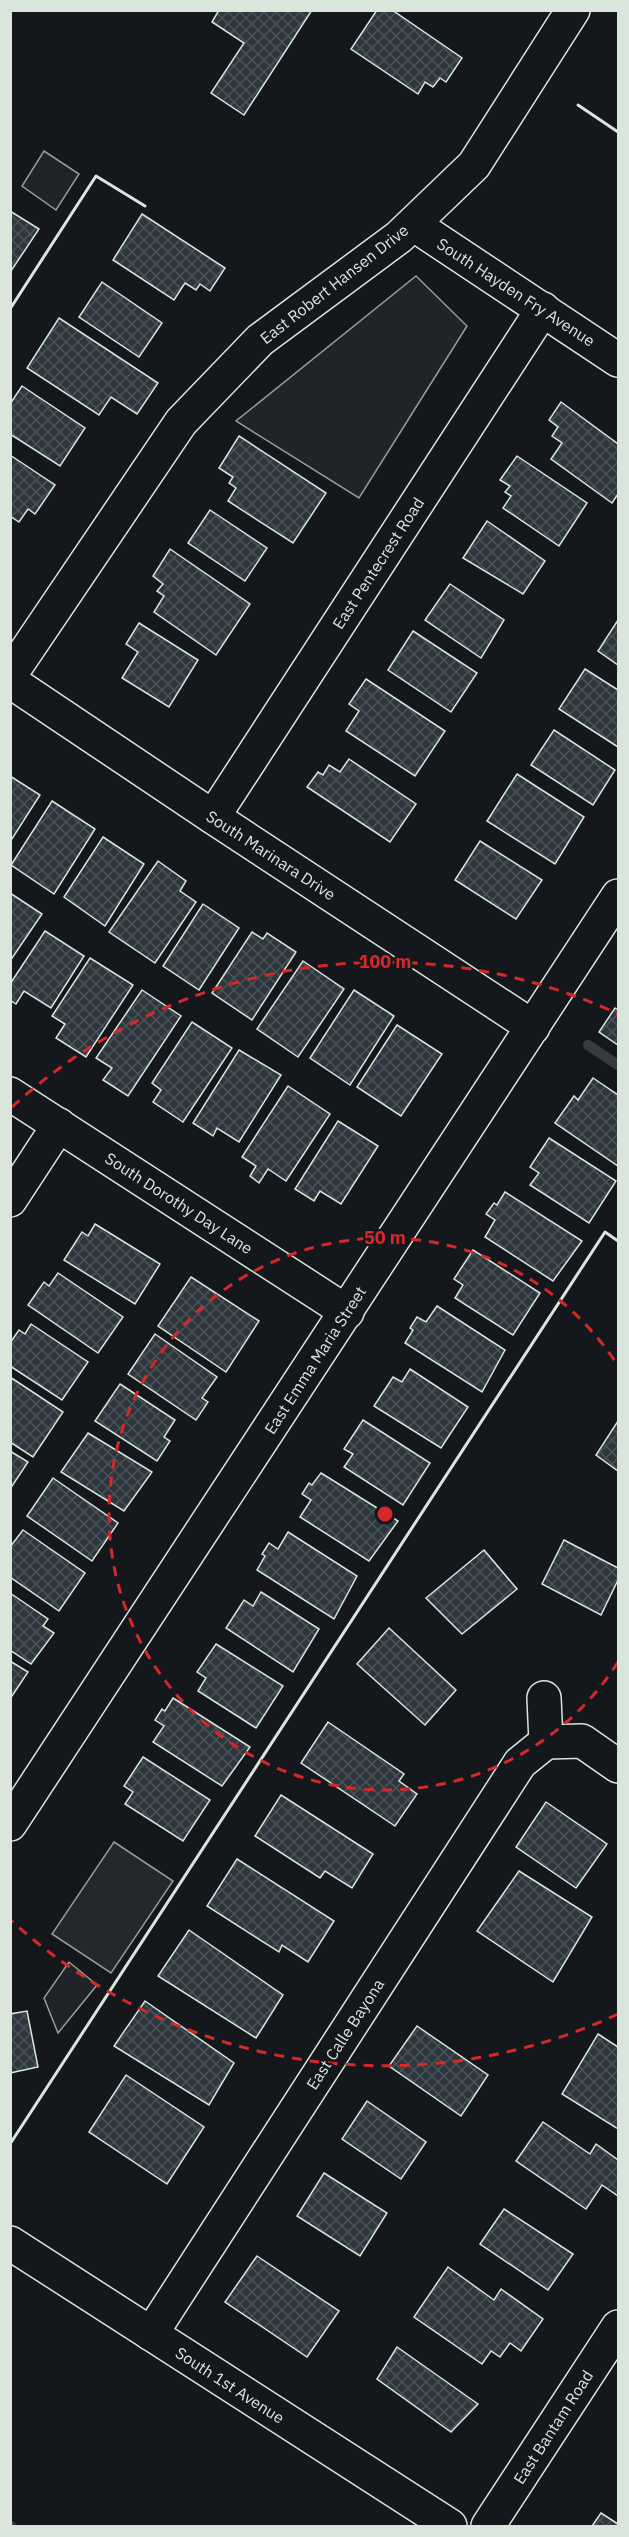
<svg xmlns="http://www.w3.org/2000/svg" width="629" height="2537" viewBox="0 0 629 2537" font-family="'IBM Plex Sans',sans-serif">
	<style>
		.park { fill: #202428; stroke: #939e99; stroke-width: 1.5 }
		.parking { fill: #24282b; stroke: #939e99; stroke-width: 1.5 }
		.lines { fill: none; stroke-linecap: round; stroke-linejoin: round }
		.stream { stroke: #363b3e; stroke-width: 10 }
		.building { fill: url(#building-cross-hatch); stroke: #d8e6dc; stroke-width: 1.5 }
		.minor-casing { stroke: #d8e6dc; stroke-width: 36 }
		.minor { stroke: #14181c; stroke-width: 33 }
		.wall { stroke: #d8e6dc; stroke-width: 3 }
		.ring { fill: none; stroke: #d62828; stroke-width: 3; stroke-dasharray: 10 8 }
		.labels { text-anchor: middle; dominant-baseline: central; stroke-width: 4.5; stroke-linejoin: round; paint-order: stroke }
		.street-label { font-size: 16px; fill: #d8e6dc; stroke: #14181c }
		.centre { fill: #d62828; stroke: #14181c; stroke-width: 3 }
		.ring-label { font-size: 18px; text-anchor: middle; font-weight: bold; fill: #d62828; stroke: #14181c; stroke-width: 4.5; stroke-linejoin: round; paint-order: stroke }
	</style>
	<defs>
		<pattern id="building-cross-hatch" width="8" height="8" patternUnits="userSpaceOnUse" patternTransform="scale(1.5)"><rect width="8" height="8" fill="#2c363c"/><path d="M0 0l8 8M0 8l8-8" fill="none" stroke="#4a5358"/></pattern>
	</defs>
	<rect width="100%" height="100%" fill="#14181c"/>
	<g class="park">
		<path d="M44,151L79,174L56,210L22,186Z"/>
		<path d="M416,276L467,326L359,498L236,421Z"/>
		<path d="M69,1962L97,1985L58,2033L44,1998Z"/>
	</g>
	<path class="parking" d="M114,1842L173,1881L111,1973L52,1934Z"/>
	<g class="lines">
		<g class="stream">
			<path d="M588,1045L618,1065"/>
			<path d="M10,2526H11"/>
		</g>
	</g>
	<g class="building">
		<path d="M219,10H312L244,115L211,93L244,43L212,22Z"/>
		<path d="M377,10H392L462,58L446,82L440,78L433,87L425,82L418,94L351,49Z"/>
		<path d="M10,211L39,229L11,271H10Z"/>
		<path d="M142,214L225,268L210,291L200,284L196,290L185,283L174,300L113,260Z"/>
		<path d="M102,282L162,323L139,357L79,317Z"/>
		<path d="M59,318L158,383L137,414L111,397L99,415L27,368Z"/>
		<path d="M22,386L85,428L60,466L10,434V404Z"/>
		<path d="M561,402L618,444V494L612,503L551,459L562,443L552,436L558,427L549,420Z"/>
		<path d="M239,436L326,493L293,543L228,501L236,488L229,483L233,477L219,468Z"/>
		<path d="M10,455L55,485L35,514L28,509L19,522L10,516Z"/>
		<path d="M517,456L587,503L559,546L503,508L511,496L505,492L510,486L500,480Z"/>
		<path d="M210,510L267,548L245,581L188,543Z"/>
		<path d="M487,521L545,561L523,594L463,558Z"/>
		<path d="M170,549L250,604L216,655L154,612L164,596L157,591L163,584L153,576Z"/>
		<path d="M450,584L504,620L481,658L425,620Z"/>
		<path d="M618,620V665L598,651Z"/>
		<path d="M139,623L198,660L169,707L122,678L138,652L126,644Z"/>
		<path d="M413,631L477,673L451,712L388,670Z"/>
		<path d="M585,669L618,690V747L559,709Z"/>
		<path d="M366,679L445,731L415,776L346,731L359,711L349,704Z"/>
		<path d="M554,730L615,770L593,805L531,765Z"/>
		<path d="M349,759L416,804L390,842L307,787L318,772L323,775L329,765L340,772Z"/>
		<path d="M517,774L584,817L555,864L487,821Z"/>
		<path d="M10,776L40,795L10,842Z"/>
		<path d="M52,801L95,829L54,894L11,865Z"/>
		<path d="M103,837L144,864L105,926L64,897Z"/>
		<path d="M480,841L542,880L516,919L455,880Z"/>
		<path d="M158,861L186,881L180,891L196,902L155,963L109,932Z"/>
		<path d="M10,893L42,914L10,961Z"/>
		<path d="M203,904L239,928L199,990L163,966Z"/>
		<path d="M45,931L84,956L51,1008L24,991L16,1004L10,1000V984Z"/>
		<path d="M252,932L263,939L267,933L296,952L252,1020L212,993Z"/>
		<path d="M90,958L133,985L86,1057L56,1038L65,1024L52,1016Z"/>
		<path d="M303,961L344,989L298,1057L257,1029Z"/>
		<path d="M142,990L181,1016L128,1096L103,1080L112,1068L96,1058Z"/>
		<path d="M354,990L394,1016L350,1085L310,1058Z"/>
		<path d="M615,1008L618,1010V1045L599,1032Z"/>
		<path d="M192,1022L232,1048L183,1122L153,1102L161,1090L152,1083Z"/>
		<path d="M397,1025L442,1054L401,1116L357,1087Z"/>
		<path d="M239,1050L281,1075L239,1142L217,1128L213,1136L193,1123Z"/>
		<path d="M593,1078L618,1095V1166L555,1123L574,1096L578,1100Z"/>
		<path d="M288,1086L330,1114L286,1181L268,1169L259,1183L250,1176L256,1166L242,1157Z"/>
		<path d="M338,1121L378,1146L341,1204L320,1191L314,1201L295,1189Z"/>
		<path d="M549,1138L616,1181L589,1223L530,1185L539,1173L530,1167Z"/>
		<path d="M505,1192L582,1241L553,1281L485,1237L495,1220L486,1214L494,1203L497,1205Z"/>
		<path d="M95,1224L160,1264L135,1304L64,1260L82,1232L88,1236Z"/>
		<path d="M473,1250L540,1293L513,1335L455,1298L463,1285L454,1279Z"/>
		<path d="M58,1273L123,1317L98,1353L28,1305L44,1282L49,1286Z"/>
		<path d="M191,1277L259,1321L226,1372L158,1326Z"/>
		<path d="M437,1306L505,1350L482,1392L405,1343L413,1330L410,1328L417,1317L426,1322Z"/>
		<path d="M31,1324L88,1362L62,1400L10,1366V1343L19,1330L25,1334Z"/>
		<path d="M155,1334L217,1377L202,1398L208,1402L196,1420L128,1374Z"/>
		<path d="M410,1369L468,1407L441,1448L374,1406L393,1377L402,1382Z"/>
		<path d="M10,1377L63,1412L33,1457L10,1442Z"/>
		<path d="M120,1384L175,1420L164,1437L170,1441L157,1461L95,1421Z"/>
		<path d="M363,1420L430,1463L403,1505L344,1467L353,1454L344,1449Z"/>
		<path d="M618,1421V1471L596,1455Z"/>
		<path d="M88,1433L152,1472L124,1511L61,1472Z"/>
		<path d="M10,1451L28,1462L10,1489Z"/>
		<path d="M321,1473L398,1521L369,1561L300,1517L311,1500L302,1494L309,1483L312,1485Z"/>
		<path d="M53,1478L118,1523L92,1561L27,1516Z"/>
		<path d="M23,1530L85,1573L59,1611L10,1577V1547Z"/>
		<path d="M288,1532L357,1576L334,1619L257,1570L265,1556L262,1554L269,1543L278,1549Z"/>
		<path d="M564,1540L618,1568V1580L601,1615L542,1584Z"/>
		<path d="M484,1550L517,1589L462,1634L426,1598Z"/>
		<path d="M261,1592L319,1629L293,1672L226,1628L244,1600L253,1606Z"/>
		<path d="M10,1593L48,1619L43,1626L54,1633L31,1664L10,1650Z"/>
		<path d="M389,1628L456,1690L425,1725L357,1664Z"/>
		<path d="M216,1644L283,1686L256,1728L198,1691L206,1678L197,1672Z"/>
		<path d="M10,1661L28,1672L10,1699Z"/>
		<path d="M173,1698L250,1747L222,1786L153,1742L164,1726L155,1720L162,1709L165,1711Z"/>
		<path d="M328,1722L404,1774L399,1781L417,1794L395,1826L301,1763Z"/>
		<path d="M143,1757L210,1800L183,1841L125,1804L133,1792L124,1786Z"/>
		<path d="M281,1795L373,1854L352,1888L325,1871L320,1878L255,1836Z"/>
		<path d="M546,1802L607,1844L576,1888L516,1847Z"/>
		<path d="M237,1859L334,1921L308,1962L282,1945L279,1952L207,1906Z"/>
		<path d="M519,1871L592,1917L553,1982L477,1931Z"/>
		<path d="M189,1930L283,1995L256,2038L158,1976Z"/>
		<path d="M145,2001L234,2063L209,2105L114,2046Z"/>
		<path d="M27,2011L38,2067L10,2073V2014Z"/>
		<path d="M417,2026L488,2075L461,2116L389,2066Z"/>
		<path d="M598,2034L618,2047V2129L562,2094Z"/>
		<path d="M126,2075L204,2127L167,2184L89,2132Z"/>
		<path d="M367,2101L426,2142L401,2179L342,2139Z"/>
		<path d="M543,2122L590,2154L596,2144L618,2160V2196L602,2185L586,2209L516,2161Z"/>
		<path d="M324,2173L387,2213L360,2256L297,2216Z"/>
		<path d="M504,2209L573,2254L548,2290L480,2244Z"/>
		<path d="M257,2256L339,2311L307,2357L225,2302Z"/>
		<path d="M448,2267L494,2300L501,2289L543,2319L521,2351L510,2343L500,2357L491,2351L482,2364L414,2317Z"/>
		<path d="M397,2347L478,2404L451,2432L377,2379Z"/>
		<path d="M601,2513L618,2524V2526H592Z"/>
	</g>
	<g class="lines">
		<defs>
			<g id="minor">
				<path d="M413,224L618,360"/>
				<path d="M10,675L181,422L260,340L399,237L474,165L573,10"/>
				<path d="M10,681L213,817L533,1027"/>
				<path d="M213,817L543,309"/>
				<path d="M10,1094L347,1312"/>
				<path d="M10,1200L59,1125"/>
				<path d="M544,1698L546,1742"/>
				<path d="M546,1742L582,1741L618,1766"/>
				<path d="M10,1824L618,896"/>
				<path d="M10,2243L450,2526"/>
				<path d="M151,2334L520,1763L546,1742"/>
				<path d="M488,2526L618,2327"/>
			</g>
		</defs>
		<use href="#minor" class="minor-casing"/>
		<use href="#minor" class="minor"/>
		<g class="wall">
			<path d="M578,105L618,132"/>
			<path d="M10,309L96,176L145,206"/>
			<path d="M10,2144L605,1232L618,1241"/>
		</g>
	</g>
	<g class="ring">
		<path d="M618 1662A276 276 0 1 1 618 1366"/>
		<path d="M618 2014A552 552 0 0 1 12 1921M12 1107A552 552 0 0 1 618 1014"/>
	</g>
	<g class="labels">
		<g class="street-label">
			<text transform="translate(334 284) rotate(-38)">East Robert Hansen Drive</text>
			<text transform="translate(516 292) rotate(33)">South Hayden Fry Avenue</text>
			<text transform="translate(378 563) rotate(-57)">East Pentecrest Road</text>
			<text transform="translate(271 855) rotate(33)">South Marinara Drive</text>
			<text transform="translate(179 1203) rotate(33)">South Dorothy Day Lane</text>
			<text transform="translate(315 1360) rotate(-57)">East Emma Maria Street</text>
			<text transform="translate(345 2034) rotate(-57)">East Calle Bayona</text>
			<text transform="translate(230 2385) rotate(33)">South 1st Avenue</text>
			<text transform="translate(553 2427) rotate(-57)">East Bantam Road</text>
		</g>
	</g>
	<circle cx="385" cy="1514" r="9" class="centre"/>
	<g class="ring-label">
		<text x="385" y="968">100 m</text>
		<text x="385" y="1244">50 m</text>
	</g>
	<rect width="629" height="2537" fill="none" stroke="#d8e6dc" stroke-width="24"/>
</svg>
